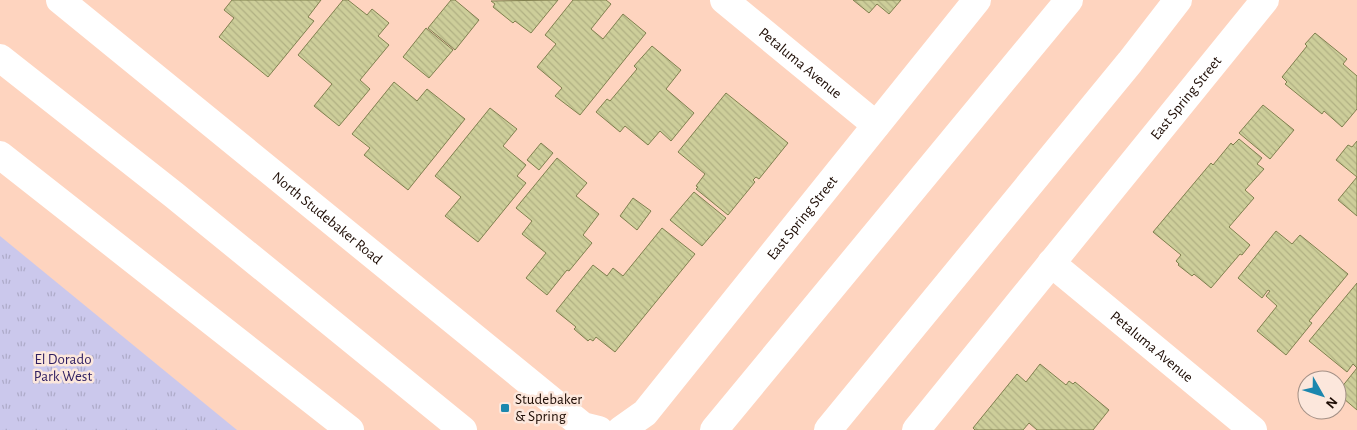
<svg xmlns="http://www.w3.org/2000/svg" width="1357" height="430" viewBox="0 0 1357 430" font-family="'Alegreya Sans',sans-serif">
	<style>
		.park { fill: url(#park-tufts) }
		.building { fill: url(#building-back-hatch); stroke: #80804f }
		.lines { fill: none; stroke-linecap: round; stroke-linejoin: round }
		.minor { stroke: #fff; stroke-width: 28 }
		.major { stroke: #fff; stroke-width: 28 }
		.poi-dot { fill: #1b87ae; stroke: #fce7dc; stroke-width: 2 }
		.labels { text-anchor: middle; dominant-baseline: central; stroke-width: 5; stroke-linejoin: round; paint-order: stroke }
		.street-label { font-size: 15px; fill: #1e0d05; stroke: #fce7dc }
		.park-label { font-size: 15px; fill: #2f1f61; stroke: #fce7dc }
		.poi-label { font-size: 15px; fill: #1e0d05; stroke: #fce7dc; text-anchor: start }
	</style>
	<defs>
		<pattern id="park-tufts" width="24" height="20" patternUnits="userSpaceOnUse" patternTransform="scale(1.25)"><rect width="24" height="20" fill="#cbc8ec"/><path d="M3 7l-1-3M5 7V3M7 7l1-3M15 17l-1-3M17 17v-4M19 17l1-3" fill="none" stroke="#aeabc9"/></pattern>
		<pattern id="building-back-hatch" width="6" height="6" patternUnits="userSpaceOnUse" patternTransform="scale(1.25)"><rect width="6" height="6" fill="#cdce9a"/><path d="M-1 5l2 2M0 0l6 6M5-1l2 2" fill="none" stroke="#b0b083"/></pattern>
	</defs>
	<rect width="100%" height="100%" fill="#fed4bf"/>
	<path class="park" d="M0,236L237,430H0Z"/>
	<g class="building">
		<path d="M232,0H321L308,17L314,21L268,77L219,37L234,18L224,10Z"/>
		<path d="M343,0H348L367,15L372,9L389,23L378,36L389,45L360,80L370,89L339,126L314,106L332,84L298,55Z"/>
		<path d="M451,0H455L479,20L455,50L428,28Z"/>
		<path d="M558,0L531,33L515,21L513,23L493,7L495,4L491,1Z"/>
		<path d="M573,0H606L611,4L591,29L603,39L623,14L646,33L580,115L555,96L562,88L537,67L556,44L545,35Z"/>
		<path d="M853,0H901L889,14L877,4L869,13Z"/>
		<path d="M426,28L453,50L429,78L403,57Z"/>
		<path d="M1315,33L1347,59L1343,64L1357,76V109L1342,127L1324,111L1322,114L1285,84L1287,82L1282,77L1307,46L1305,44Z"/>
		<path d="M652,46L681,70L666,89L694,113L671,141L660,131L648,145L625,126L620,132L596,112L607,99L610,101L637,69L634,66Z"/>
		<path d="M394,82L417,101L427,89L465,119L408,190L364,155L370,148L352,134Z"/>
		<path d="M726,93L788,143L759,179L756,177L753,180L755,182L728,215L696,189L698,187L696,186L705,174L678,152Z"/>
		<path d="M1263,105L1294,130L1270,159L1239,133Z"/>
		<path d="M490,108L517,129L503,146L526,165L517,176L526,183L478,242L445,216L461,197L435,176Z"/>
		<path d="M1239,139L1262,158L1257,164L1264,169L1245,190L1254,198L1229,227L1250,245L1242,255L1240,254L1211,288L1194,274L1192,276L1178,265L1179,264L1176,261L1181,255L1153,232L1211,163L1213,165L1231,143L1233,145Z"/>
		<path d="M1357,141V216L1338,200L1357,177L1336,160L1348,145L1352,147Z"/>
		<path d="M541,143L553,153L539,170L527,160Z"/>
		<path d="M557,158L587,183L576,196L599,214L583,235L592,243L569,271L567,270L547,295L526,278L546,253L522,234L532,221L516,208Z"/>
		<path d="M694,192L726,218L702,246L670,220Z"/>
		<path d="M633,198L651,211L637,230L620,216Z"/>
		<path d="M662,228L695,254L615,352L596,337L593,341L590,339L588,341L574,329L576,327L556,311L593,265L607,276L613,268L623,276Z"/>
		<path d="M1276,231L1292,244L1300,235L1348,274L1309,321L1312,323L1286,355L1257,331L1277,306L1266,296L1270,291L1268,290L1262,298L1238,278Z"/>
		<path d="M1357,283V368L1353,364L1347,372L1309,341Z"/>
		<path d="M1040,364L1066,385L1069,381L1073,384L1075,382L1109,410L1093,430H1037L1029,423L1023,430H975L973,428L1017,374L1026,382Z"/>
		<path d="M1357,368V410L1337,393Z"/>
	</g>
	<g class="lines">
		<g class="minor">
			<path id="s1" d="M60,0L583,426L599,430"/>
			<path id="s2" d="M724,0L876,125"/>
			<path id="s3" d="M1051,263L1253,430"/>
			<path id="s4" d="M621,430L645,413L977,0"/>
			<path id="s5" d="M916,430L1265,0"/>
		</g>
		<g class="major">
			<path d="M0,58L174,195L463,430"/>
			<path d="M0,155L350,430"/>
			<path d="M714,430L1069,0"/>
			<path d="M828,430L1130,62L1178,0"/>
		</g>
	</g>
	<rect class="poi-dot" x="500" y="403" width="10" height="10" rx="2.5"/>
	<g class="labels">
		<g class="street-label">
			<text stroke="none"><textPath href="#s2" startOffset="99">Petaluma Avenue</textPath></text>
			<text stroke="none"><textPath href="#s5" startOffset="428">East Spring Street</textPath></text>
			<text stroke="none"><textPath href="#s1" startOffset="345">North Studebaker Road</textPath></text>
			<text stroke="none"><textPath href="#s4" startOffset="280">East Spring Street</textPath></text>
			<text stroke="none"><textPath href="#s3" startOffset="131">Petaluma Avenue</textPath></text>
		</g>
		<g class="park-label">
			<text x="63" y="359">El Dorado<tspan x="63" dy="17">Park West</tspan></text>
		</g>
		<g class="poi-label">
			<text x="515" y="399">Studebaker<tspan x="515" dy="17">&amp; Spring</tspan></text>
		</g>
	</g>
	<g transform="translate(1322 395) rotate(129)"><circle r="24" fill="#fce7dc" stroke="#a39086"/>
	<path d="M0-4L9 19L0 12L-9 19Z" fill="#1b87ae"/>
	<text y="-8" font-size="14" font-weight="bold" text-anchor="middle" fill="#1e0d05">N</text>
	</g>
</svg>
